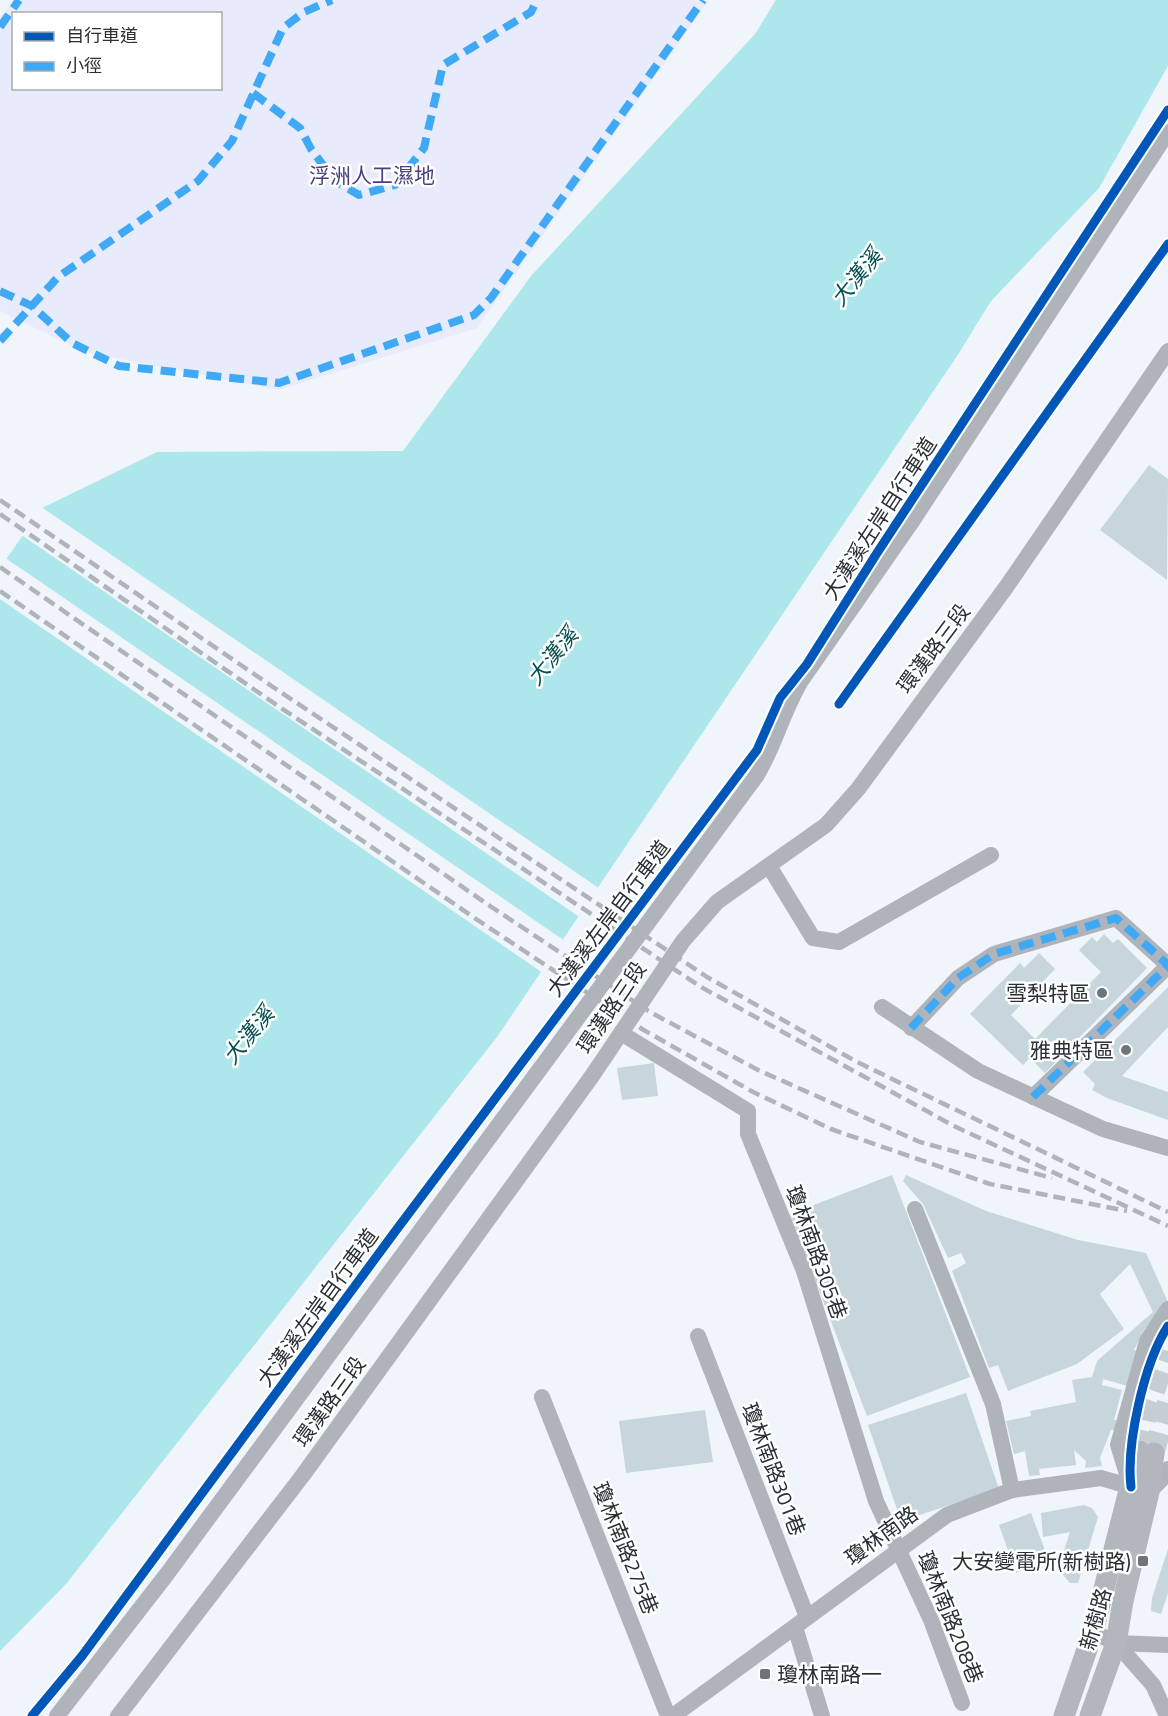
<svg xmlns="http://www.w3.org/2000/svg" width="1168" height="1716" viewBox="0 0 1168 1716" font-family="'Titillium Web','Noto Sans TC',sans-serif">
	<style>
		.green { fill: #e8ebfb; fill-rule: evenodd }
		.water { fill: #ade7eb }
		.pier { fill: #eff5fa }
		.building { fill: #c6d6dc }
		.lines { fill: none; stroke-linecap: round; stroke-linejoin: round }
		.major-tunnel { stroke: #c7ced3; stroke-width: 21; stroke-dasharray: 21 10; stroke-linecap: butt }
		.minor { stroke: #afb4ba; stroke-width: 16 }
		.major { stroke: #b2b7be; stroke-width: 21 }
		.rail { stroke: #afb4ba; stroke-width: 4.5; stroke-dasharray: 12 6; stroke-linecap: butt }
		.quiet { stroke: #3fa9f5; stroke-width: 8; stroke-dasharray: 15 8; stroke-linecap: butt }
		.cycleway-casing { stroke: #fff; stroke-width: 13 }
		.cycleway { stroke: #0057b8; stroke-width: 9 }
		.poi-dot { fill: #6e757a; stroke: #fff; stroke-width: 2 }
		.labels { text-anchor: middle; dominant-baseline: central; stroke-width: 5; stroke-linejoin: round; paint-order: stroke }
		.park-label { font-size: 21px; fill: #474083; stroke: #fff }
		.street-label { font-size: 21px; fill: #293035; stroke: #fff }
		.poi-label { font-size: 21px; fill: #293035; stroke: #fff; text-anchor: end }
		.water-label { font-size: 22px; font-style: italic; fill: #044f52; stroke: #fff }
	</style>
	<rect width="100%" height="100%" fill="#eff5fa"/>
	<path class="green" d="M14,0H709L477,328L279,390L85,352L0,311V17ZM14,14H220V88H14Z"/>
	<path class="water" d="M776,0H1168V66L1099,188L991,301L959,353L497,1037L66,1584L0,1651V568L42,508L157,452L403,451L531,276L755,34Z"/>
	<g class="pier">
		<path d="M40,506L600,889L581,918L20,534Z"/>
		<path d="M4,557L565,941L543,973L0,599V563Z"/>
	</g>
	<g class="building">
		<path d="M1149,465L1168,479L1167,580L1100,530Z"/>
		<path d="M1104,934L1113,943L1118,939L1147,968L1045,1073L1030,1058L1023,1065L970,1014L1020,963L1024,968L1039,953L1055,969L1011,1015L1035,1039L1101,972L1079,950L1092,937L1097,942Z"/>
		<path d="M1168,987V1027L1122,1076L1168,1092V1120L1107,1098L1092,1090L1095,1084L1083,1072Z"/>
		<path d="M654,1063L658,1096L622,1100L617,1068Z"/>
		<path d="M892,1175L970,1377L867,1416L790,1214Z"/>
		<path d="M906,1175L986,1211L1078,1240L1146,1253L1168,1302L1144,1330L1134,1350L1140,1352L1131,1387L1103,1379L1102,1385L1122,1390L1114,1420H1117L1115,1430H1111L1100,1458L1102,1466L1085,1468L1086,1461L1074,1450L1076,1465L1039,1469L1040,1475L1029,1476L1025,1451L1014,1454L1006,1421L1031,1416L1030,1411L1076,1402L1072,1380L1092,1377L1097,1361L1153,1312L1130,1264L1100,1294L1124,1329L1077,1364L1008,1391L998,1365L989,1368L952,1271L966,1263L961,1253L948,1258L923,1204L903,1181Z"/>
		<path d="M966,1393L999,1489L901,1521L868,1425Z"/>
		<path d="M705,1410L713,1462L626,1473L619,1421Z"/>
		<path d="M1084,1505L1092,1508L1098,1517L1078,1583H1070L1058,1569L1070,1532L1043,1537L1041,1513Z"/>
		<path d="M1031,1513L1049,1561L1016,1573L999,1525Z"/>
		<path d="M1168,1549V1593L1161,1614L1151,1611L1152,1598Z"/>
	</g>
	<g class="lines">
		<g class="major-tunnel">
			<path d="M1139,1451L1147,1413L1168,1351"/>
			<path d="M1154,1453L1168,1401"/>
		</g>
		<g class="minor">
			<path d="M769,866L813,938L839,942L991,855"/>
			<path d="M882,1007L978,1071L1103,1129L1168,1148"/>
			<path d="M911,1028L958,978L994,954L1116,918L1168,965"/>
			<path d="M621,1033L748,1111V1134L804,1271L876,1501L931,1620L962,1703"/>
			<path d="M1033,1097L1168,966"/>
			<path d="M915,1209L993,1404L1012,1490"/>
			<path d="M698,1336L807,1617"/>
			<path d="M542,1397L668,1716"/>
			<path d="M1131,1487L1118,1445L1147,1341L1168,1309"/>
			<path d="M795,1627L822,1716"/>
			<path d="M1093,1632L1116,1643L1168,1645"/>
			<path d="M1116,1643L1153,1685L1167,1716"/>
			<path d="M57,1716L167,1574L757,775C775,745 783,711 801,681L911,523L1168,132"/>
			<path d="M118,1716L303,1475L592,1076L683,941L717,902L826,825L858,789L1007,586L1168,351"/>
			<path d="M673,1716L947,1515L1012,1490L1101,1478L1149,1492L1166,1475L1168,1469"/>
		</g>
		<g class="major">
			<path d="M1064,1716L1093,1632L1139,1451"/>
			<path d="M1090,1716L1116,1643L1123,1601L1149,1492L1154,1453"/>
		</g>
		<g class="rail">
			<path d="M0,500L273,687L707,977L857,1062L1168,1212"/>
			<path d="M0,514L281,708L701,987L954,1126L1168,1226"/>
			<path d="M0,567L490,906L650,1012L758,1070L920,1142L1052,1178"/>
			<path d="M0,591L479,921L642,1029L753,1092L831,1129L990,1184L1127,1211"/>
		</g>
		<g class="quiet">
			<path d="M0,27L19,0"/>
			<path d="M253,93L300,128L311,149L335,181L359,195L395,185L424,148L443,65L531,12L537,0"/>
			<path d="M0,291L32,306L72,343L119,366L279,383L474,315L491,298L703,0"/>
			<path d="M0,341L58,277L198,181L232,141L283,28L304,12L332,0"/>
			<path d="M911,1028L958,978L994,954L1116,918L1168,965"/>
			<path d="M1033,1097L1168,966"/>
		</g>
		<defs>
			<g id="cycleway">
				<path d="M839,704L1168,244"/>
				<path d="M1131,1487C1126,1444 1144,1363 1168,1326"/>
				<path d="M32,1716L82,1656L394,1233L757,750L780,698L807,664L877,553L1168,110"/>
			</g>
		</defs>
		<use href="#cycleway" class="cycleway-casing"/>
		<use href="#cycleway" class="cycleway"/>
	</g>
	<g class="poi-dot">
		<circle cx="1102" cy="993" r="6"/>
		<circle cx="1126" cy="1050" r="6"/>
		<rect x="1137" y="1555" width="12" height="12" rx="3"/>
		<rect x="759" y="1668" width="12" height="12" rx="3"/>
	</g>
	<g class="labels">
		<g class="park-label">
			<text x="372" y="175">浮洲人工濕地</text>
		</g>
		<g class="street-label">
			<text transform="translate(879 518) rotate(-57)">大漢溪左岸自行車道</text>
			<text transform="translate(933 648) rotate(-53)">環漢路三段</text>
			<text transform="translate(608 918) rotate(-53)">大漢溪左岸自行車道</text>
			<text transform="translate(611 1007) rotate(-56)">環漢路三段</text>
			<text transform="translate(817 1252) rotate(70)">瓊林南路305巷</text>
			<text transform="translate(317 1307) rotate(-54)">大漢溪左岸自行車道</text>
			<text transform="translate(329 1401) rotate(-54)">環漢路三段</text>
			<text transform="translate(774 1469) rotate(69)">瓊林南路301巷</text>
			<text transform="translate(881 1535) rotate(-36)">瓊林南路</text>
			<text transform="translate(626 1548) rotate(68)">瓊林南路275巷</text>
			<text transform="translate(951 1617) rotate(68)">瓊林南路208巷</text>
			<text transform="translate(1095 1619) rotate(-74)">新樹路</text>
		</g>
		<g class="poi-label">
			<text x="1090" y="993">雪梨特區</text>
			<text x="1114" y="1050">雅典特區</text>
			<text x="1131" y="1561">大安變電所(新樹路)</text>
			<text x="777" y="1674" text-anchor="start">瓊林南路一</text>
		</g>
		<g class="water-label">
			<text transform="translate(856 277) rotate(-51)">大漢溪</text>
			<text transform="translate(552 656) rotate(-51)">大漢溪</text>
			<text transform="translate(248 1035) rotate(-51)">大漢溪</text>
		</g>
	</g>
	<rect x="12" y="12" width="210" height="78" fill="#ffffff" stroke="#a9acae" stroke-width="1.5"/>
	<rect x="24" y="32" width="30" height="9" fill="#0057b8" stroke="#a9acae" stroke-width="1.5"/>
	<text x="66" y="42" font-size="18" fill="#293035">自行車道</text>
	<rect x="24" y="62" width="30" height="9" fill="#3fa9f5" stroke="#a9acae" stroke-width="1.5"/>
	<text x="66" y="72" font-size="18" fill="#293035">小徑</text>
</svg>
